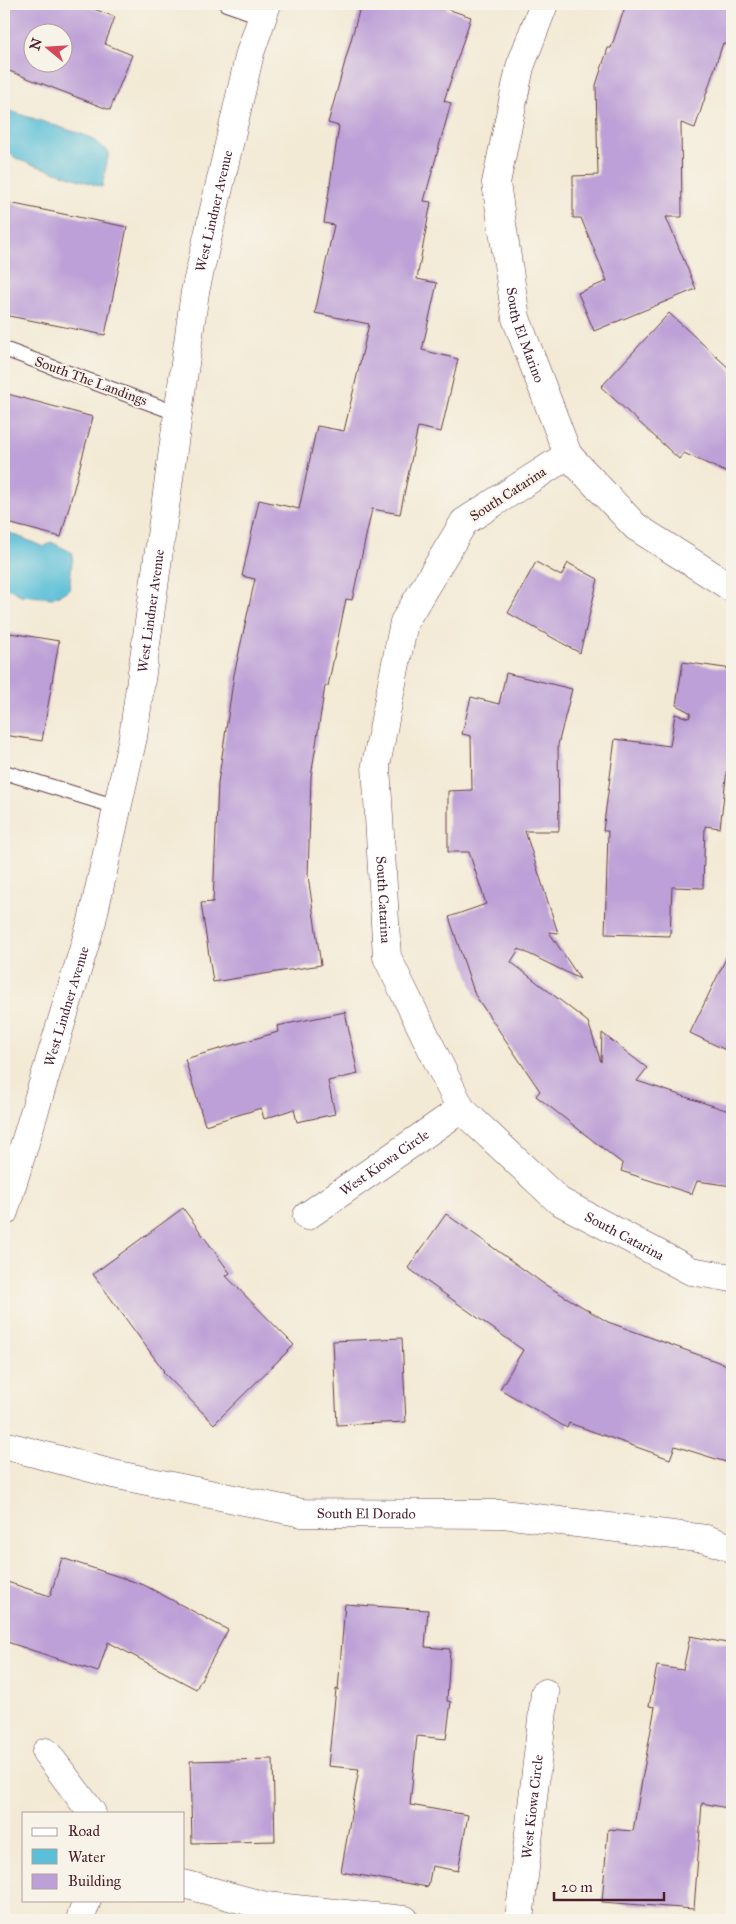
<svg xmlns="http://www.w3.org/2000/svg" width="736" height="1924" viewBox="0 0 736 1924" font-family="'IM FELL Great Primer',serif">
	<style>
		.water { fill: #5abfd8; stroke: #526f82 }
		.building { fill: #bda0d7; fill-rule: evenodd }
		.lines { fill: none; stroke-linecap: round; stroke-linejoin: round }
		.service-casing { stroke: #633d44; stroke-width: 16 }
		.minor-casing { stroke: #633d44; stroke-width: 29 }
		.tertiary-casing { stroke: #633d44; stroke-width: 29 }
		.service { stroke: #fff; stroke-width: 14 }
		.minor { stroke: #fff; stroke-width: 28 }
		.tertiary { stroke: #fff; stroke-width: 28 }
		.labels { text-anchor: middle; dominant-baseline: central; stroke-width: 4; stroke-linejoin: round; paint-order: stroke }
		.street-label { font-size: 14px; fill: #4a1f2b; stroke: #f7f3e8 }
	</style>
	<rect width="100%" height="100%" fill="#f7f3e8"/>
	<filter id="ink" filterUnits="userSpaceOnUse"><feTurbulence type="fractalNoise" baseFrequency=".02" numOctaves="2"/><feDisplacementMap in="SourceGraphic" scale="10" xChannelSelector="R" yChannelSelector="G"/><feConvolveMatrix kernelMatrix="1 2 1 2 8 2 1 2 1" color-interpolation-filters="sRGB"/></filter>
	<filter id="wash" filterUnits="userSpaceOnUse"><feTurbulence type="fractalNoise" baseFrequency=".0096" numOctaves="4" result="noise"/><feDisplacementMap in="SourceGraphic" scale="20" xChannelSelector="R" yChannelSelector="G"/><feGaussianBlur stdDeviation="1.12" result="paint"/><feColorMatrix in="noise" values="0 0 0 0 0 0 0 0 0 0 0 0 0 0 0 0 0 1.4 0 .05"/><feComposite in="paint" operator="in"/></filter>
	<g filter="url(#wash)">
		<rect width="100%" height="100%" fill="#f3ead5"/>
		<g class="water">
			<path d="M4,109L90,137L109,152L102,187L19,160L4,150Z"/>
			<path d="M4,533H10L44,547L51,542L73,553L69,590L52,598L21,595L4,586Z"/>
		</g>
		<g id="blocks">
			<g class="building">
				<path d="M4,4H81L115,17L105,44L132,55L110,110L4,69ZM32,32H62V62H32Z"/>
				<path d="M361,4H448L447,9L471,17L444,101L451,103L424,201L431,202L417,279L437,283L422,350L458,359L441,432L418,427L400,514L372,509L352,600L346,599L328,686H325L311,777L308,876L321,965L213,982L201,903L213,902L218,783L234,675L255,579L242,576L259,500L299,509L317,426L344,431L369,324L315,313L334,225L324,223L339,126L328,123Z"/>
				<path d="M626,4H732V47L723,43L695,128L681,123L682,217H666L696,289L594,331L578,293L607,281L581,218H573V176L598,175L596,85L608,48H611Z"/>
				<path d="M4,202L127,227L105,335L4,315Z"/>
				<path d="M669,313L732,371V475L684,453L679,459L601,387Z"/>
				<path d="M4,393L93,417L61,537L4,522Z"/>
				<path d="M536,562L561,576L568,563L598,579L580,653L508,613Z"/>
				<path d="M4,632L59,641L42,741L4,735Z"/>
				<path d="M683,662L732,669V746L730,745L720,828L705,826L703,888L672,887L670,936L605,934L608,831H603L615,739L670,746L675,714L689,718L691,713L676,705Z"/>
				<path d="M506,673L572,689L558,745L559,831H525L558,933L549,932L580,979L519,949L511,962L588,1022L601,1062L602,1033L647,1068L637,1081L732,1112V1186L697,1181L692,1194L621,1171L623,1164L536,1096L540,1091L475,995L449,917L486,904L469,852H448V791L472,790L471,736L462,734L471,697L499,704Z"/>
				<path d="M732,946V1053L690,1033Z"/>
				<path d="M345,1012L358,1074L328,1081L335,1114L297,1122L294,1109L264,1119L261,1108L205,1125L185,1059L278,1032L277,1026Z"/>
				<path d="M183,1208L230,1273L226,1276L294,1345L214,1424L163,1372L164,1371L93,1274Z"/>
				<path d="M446,1214L544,1284L608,1322L732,1367V1464L675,1446L670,1459L569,1423L567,1428L500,1389L523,1350L408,1268Z"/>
				<path d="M402,1338L406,1422L337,1425L333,1341Z"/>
				<path d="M62,1558L144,1585L228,1630L196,1689L108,1642L98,1672L4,1641V1581L50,1596Z"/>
				<path d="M345,1604L428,1610L425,1647L450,1649L447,1701L451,1702L446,1739L417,1736L410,1805L468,1815L458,1871L432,1866L428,1887L341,1872L359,1769L328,1766L336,1689L338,1690Z"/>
				<path d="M690,1636L732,1644V1809L702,1803L694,1909L602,1902L608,1829L633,1831L655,1707L649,1706L657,1666L683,1670Z"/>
				<path d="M273,1759L275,1841L192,1843L190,1761Z"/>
			</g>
		</g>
	</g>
	<g filter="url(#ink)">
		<use href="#blocks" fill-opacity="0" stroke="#633d44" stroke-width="1"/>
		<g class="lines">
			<defs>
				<g id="service">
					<path d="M226,4L263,17"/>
					<path d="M4,349L179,414"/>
					<path d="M4,772L117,807"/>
				</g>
				<g id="minor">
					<path id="s1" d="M544,4L520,67L496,183L516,318L568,455L636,527L732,588"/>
					<path id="s2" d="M568,455L464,522L404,622L376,765L387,957L461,1109L559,1201L691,1271L732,1278"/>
					<path id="s3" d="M307,1216L461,1109"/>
					<path id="s4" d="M4,1445L113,1474L302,1513L503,1514L706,1539L732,1548"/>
					<path d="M46,1752L92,1813"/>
					<path d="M184,1884L266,1906L405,1920"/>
					<path d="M80,1920L87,1900"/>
					<path id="s5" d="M519,1920L545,1693"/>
				</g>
				<g id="tertiary">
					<path id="s6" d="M4,1212L92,921L133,737L195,292L250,53L267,4"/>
				</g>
			</defs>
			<use href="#service" class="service-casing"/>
			<use href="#minor" class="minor-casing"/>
			<use href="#tertiary" class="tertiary-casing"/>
			<use href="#service" class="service"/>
			<use href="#minor" class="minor"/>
			<use href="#tertiary" class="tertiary"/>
		</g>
	</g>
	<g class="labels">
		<g class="street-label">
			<text stroke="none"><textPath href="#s6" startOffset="1025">West Lindner Avenue</textPath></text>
			<text stroke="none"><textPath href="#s1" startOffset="341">South El Marino</textPath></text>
			<text transform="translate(91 381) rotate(20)">South The Landings</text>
			<text transform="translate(508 494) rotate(-33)">South Catarina</text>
			<text stroke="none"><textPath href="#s6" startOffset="620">West Lindner Avenue</textPath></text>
			<text stroke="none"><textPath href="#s2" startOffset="521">South Catarina</textPath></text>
			<text stroke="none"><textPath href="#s6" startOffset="215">West Lindner Avenue</textPath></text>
			<text stroke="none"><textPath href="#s3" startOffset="94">West Kiowa Circle</textPath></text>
			<text stroke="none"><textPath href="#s2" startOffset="956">South Catarina</textPath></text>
			<text stroke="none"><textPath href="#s4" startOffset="370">South El Dorado</textPath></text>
			<text stroke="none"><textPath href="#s5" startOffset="114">West Kiowa Circle</textPath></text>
		</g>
	</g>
	<rect width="736" height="1924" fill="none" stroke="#f7f3e8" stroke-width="20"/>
	<rect x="22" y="1812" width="162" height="90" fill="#f7f3e8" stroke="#b29e9c"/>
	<rect x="32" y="1828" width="25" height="8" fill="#ffffff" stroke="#b29e9c"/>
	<text x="68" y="1836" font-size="15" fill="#4a1f2b">Road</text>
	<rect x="32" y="1849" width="25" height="15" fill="#5abfd8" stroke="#b29e9c"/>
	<text x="68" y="1862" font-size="15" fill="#4a1f2b">Water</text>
	<rect x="32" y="1874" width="25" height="15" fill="#bda0d7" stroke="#b29e9c"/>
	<text x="68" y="1886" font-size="15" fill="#4a1f2b">Building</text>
	<g transform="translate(48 48) rotate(288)"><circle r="24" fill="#f7f3e8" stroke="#b29e9c"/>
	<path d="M0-4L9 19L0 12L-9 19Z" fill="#d1495b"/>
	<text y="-8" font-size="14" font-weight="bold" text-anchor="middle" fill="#4a1f2b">N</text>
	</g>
	<path d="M554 1892v8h110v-8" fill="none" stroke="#4a1f2b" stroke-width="2.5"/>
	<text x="561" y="1892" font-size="15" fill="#4a1f2b" stroke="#f7f3e8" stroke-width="4" paint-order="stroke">20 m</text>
</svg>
